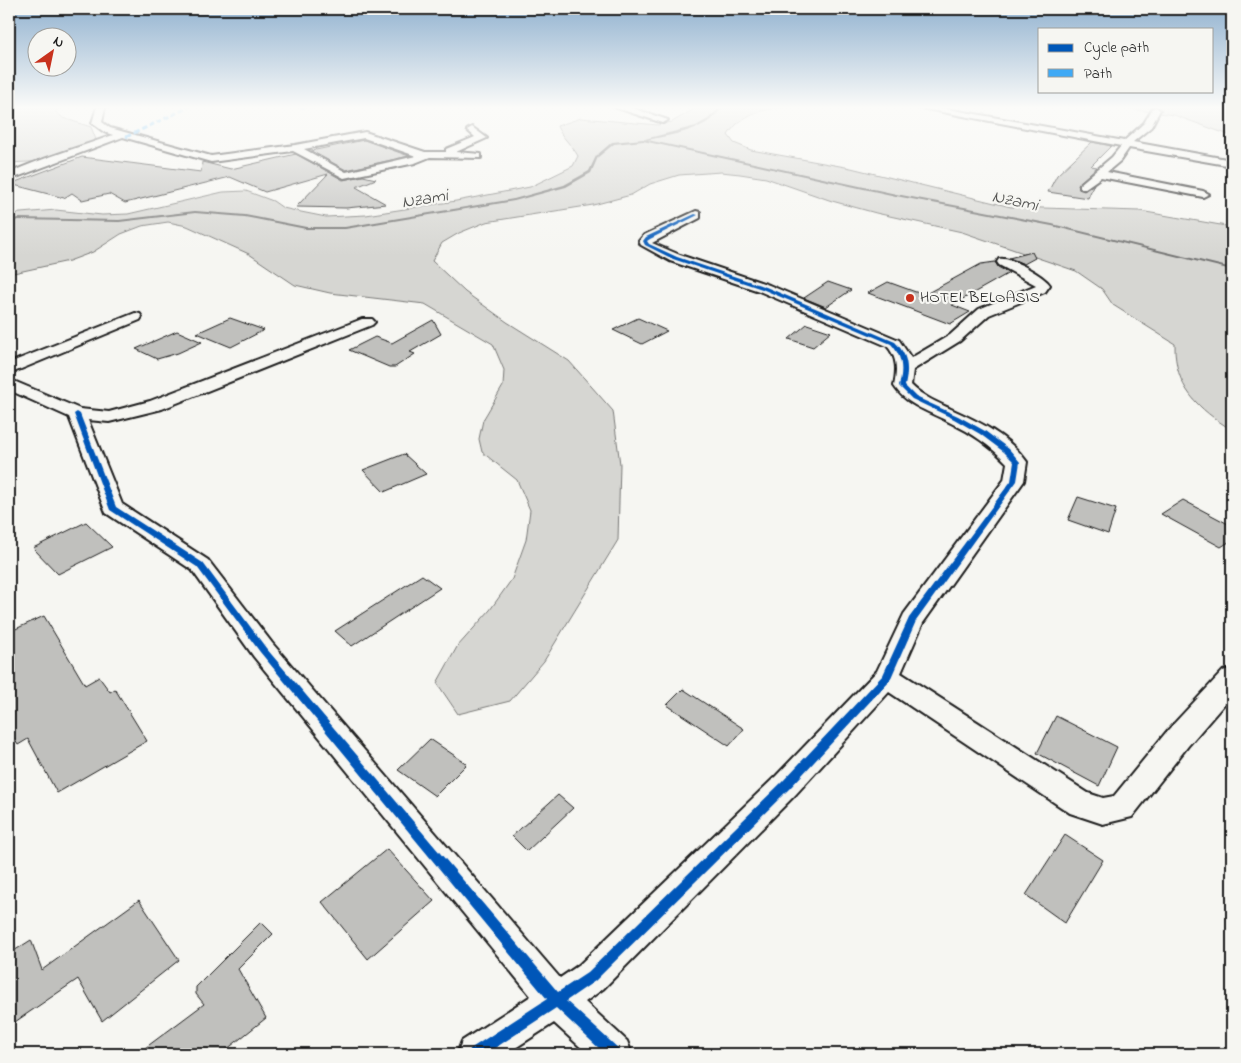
<svg xmlns="http://www.w3.org/2000/svg" width="1241" height="1063" viewBox="0 0 1241 1063" font-family="'Indie Flower',sans-serif">
	<style>
		.green { fill: #d6d6d2; stroke: #797977 }
		.lines { fill: none; stroke-linecap: round; stroke-linejoin: round }
		.stream { fill: #727271; fill-rule: evenodd }
		.building { fill: #c0c0bd; stroke: #1c1c1c }
		.minor-casing { stroke: #1c1c1c; stroke-width: 4 }
		.minor { fill: #f6f6f2; fill-rule: evenodd }
		.quiet { stroke: #3fa9f5; stroke-width: 3; stroke-dasharray: 5.5 3; stroke-linecap: butt }
		.cycleway-casing { stroke: #f6f6f2; stroke-width: 3 }
		.cycleway { fill: #0057b8; fill-rule: evenodd }
		.poi-dot { fill: #c8321e; stroke: #f6f6f2; stroke-width: 2 }
		.labels { text-anchor: middle; dominant-baseline: central; stroke-width: 4.5; stroke-linejoin: round; paint-order: stroke }
		.far-poi-label { font-size: 16px; fill: #1c1c1c; stroke: #f6f6f2; text-anchor: start }
		.far-water-label { font-size: 18px; font-style: italic; fill: #565654; stroke: #f6f6f2 }
	</style>
	<rect width="100%" height="100%" fill="#f6f6f2"/>
	<filter id="ink" filterUnits="userSpaceOnUse"><feTurbulence type="fractalNoise" baseFrequency=".02" numOctaves="2"/><feDisplacementMap in="SourceGraphic" scale="10" xChannelSelector="R" yChannelSelector="G"/><feConvolveMatrix kernelMatrix="1 2 1 2 8 2 1 2 1" color-interpolation-filters="sRGB"/></filter>
	<g filter="url(#ink)">
		<g class="green">
			<path d="M9,107H62L55,111L63,118L91,127L97,142L46,161L9,163Z"/>
			<path d="M698,107H789C764,109 743,112 728,135L734,143L751,150L851,168L1011,207L1140,211L1232,227V430C1198,409 1174,387 1175,344L1113,305L1102,289L1076,271L962,232L876,213L832,201L766,178L740,174L721,172L679,175L650,184L631,195L593,205L486,222L459,233L442,243L432,261L465,292L507,322L569,361L613,411L620,464L618,540L544,661L510,701L458,714L437,683L457,647L490,610L512,579L526,540L530,510L517,480L482,452L479,439L483,420L503,386L504,370L493,344L425,304L330,293L295,285L249,254L187,226L168,222L142,226L121,234L93,252L69,261L9,274V214L56,210L102,215L128,214L223,192L246,191L273,201L283,208L301,212L326,217L366,215L456,201L530,187L573,166L578,156C572,145 561,137 557,126L581,118L658,125L672,122Z"/>
			<path d="M1117,107H1232V136L1174,115Z"/>
		</g>
		<g class="lines">
			<g class="stream">
				<path d="M720,107H724C717,112 713,119 706,123C688,133 666,136 647,140L645,139L696,126L708,119Z"/>
				<path d="M643,139L896,194L1052,224L1232,268V270L1052,226L896,196L643,141L614,144L598,157L591,173L566,187L514,201L345,229H306L245,217L195,213L119,222L19,220L9,222V220L19,218L119,220L195,211L245,215L306,227H345L514,199L564,185L589,171L596,156L612,142Z"/>
			</g>
		</g>
		<g class="building">
			<path d="M364,140L409,156L346,170L311,151Z"/>
			<path d="M1092,142L1111,146L1091,166L1097,167L1078,184L1079,189L1084,191L1094,184L1088,198L1048,192L1057,175Z"/>
			<path d="M296,154L343,180L363,176L376,179L356,187L386,204L346,208L296,207L328,174L265,192L230,177L125,203L109,194L82,200L72,193L64,198L10,184L82,157L201,172L202,162L231,169Z"/>
			<path d="M1032,252L1035,258L1024,264L1009,258Z"/>
			<path d="M995,262L998,267L1009,273L952,305L970,312L950,324L868,293L888,282L924,295L981,264Z"/>
			<path d="M828,282L851,290L826,307L804,298Z"/>
			<path d="M230,318L264,330L231,347L197,333Z"/>
			<path d="M638,318L667,331L642,344L613,330Z"/>
			<path d="M433,320L441,334L410,352L415,354L395,367H389L349,350L375,337L392,343Z"/>
			<path d="M807,324L831,332L813,347L789,339Z"/>
			<path d="M177,331L202,342L178,353L157,359L136,349Z"/>
			<path d="M404,454L426,474L384,492L363,470Z"/>
			<path d="M1078,497L1116,509L1108,534L1068,520Z"/>
			<path d="M1183,500L1232,526V540L1221,547L1161,514Z"/>
			<path d="M86,522L112,547L58,574L33,548Z"/>
			<path d="M422,575L440,588L352,646L335,631Z"/>
			<path d="M44,616L85,685L99,677L110,692L115,689L147,741L57,793L28,739L18,745L9,731V632Z"/>
			<path d="M683,689L744,729L729,746L667,705Z"/>
			<path d="M1056,716L1117,747L1099,786L1037,753Z"/>
			<path d="M430,739L467,764L435,796L398,770Z"/>
			<path d="M558,795L573,808L527,851L512,836Z"/>
			<path d="M1065,835L1103,860L1065,923L1026,895Z"/>
			<path d="M387,849L434,901L368,959L322,902Z"/>
			<path d="M139,900L179,960L102,1021L78,979L9,1026V954L31,940L42,970Z"/>
			<path d="M261,922L273,934L238,969L266,1018L221,1054H137L204,1004L196,994V987Z"/>
		</g>
		<g class="lines">
			<defs>
				<g id="minor">
					<path d="M97,107H105L102,122L110,128L211,156L295,145L365,132L425,152H446V149L475,137L467,130L472,127L487,138L456,152L481,154V158L430,157L415,163L344,178L293,151L211,162L123,137L9,180V173C42,158 78,148 113,135L104,132L92,123ZM364,138L416,156L346,172L304,149Z"/>
					<path d="M614,107H629L668,120L663,123Z"/>
					<path d="M916,107H937L1124,141L1144,123L1153,108L1156,107L1160,110L1151,127L1133,142L1232,160V166L1129,148L1120,161L1107,172L1203,191L1209,194L1203,197L1101,177L1084,189L1080,188V184L1112,157L1121,146Z"/>
					<path d="M696,211L700,212V218L652,243L680,255L769,285L899,340L911,358L950,335L979,309L1036,285L999,265L997,262L999,259C1010,256 1044,276 1050,285L1045,292L989,315L960,341L913,370L911,385C922,396 936,402 951,409C978,421 1009,436 1027,462L1024,481L923,623L901,673L1088,793L1103,798L1114,796L1168,730L1223,671L1232,668V695L1188,746L1132,817L1103,824L1070,813L889,692L796,794L603,989L585,1002L627,1041L632,1054H588L554,1023L506,1054H457L462,1041L531,996L254,657L192,570L106,513L69,417L9,390V379L80,409L109,412L150,401L362,319H372L375,322L372,325L162,409L109,422L88,420L122,504L208,560L272,643L560,978L579,965L776,776L877,671L904,614L1004,480L1007,463C991,446 972,433 951,423C931,412 907,406 894,386C897,371 898,358 887,346L759,291L670,261L641,245L639,241L644,235Z"/>
					<path d="M135,313L140,314L142,317L140,320L9,374V363Z"/>
				</g>
			</defs>
			<use href="#minor" class="minor-casing"/>
			<use href="#minor" class="minor"/>
			<g class="quiet">
				<path d="M300,107H315"/>
				<path d="M126,137L189,107"/>
			</g>
			<defs>
				<path id="cycleway" d="M695,214L698,215L650,239L647,241L649,244L677,257L766,287L895,342C908,355 909,368 905,386L916,397L958,416L985,431L1009,449L1020,462L1017,481L916,621L890,680L790,788L595,981L566,1001L619,1049L620,1054H605L556,1008L486,1054H469L470,1049L547,999L260,652L197,567L110,510L74,414L77,412L80,414L116,507L203,563L266,648L558,992L587,973L782,782L883,675L909,618L1011,481L1014,462L1004,452L980,434L954,419L912,399L899,386C903,370 903,357 891,344L762,289L673,259L645,245L643,241L646,237Z"/>
			</defs>
			<use href="#cycleway" class="cycleway-casing"/>
			<use href="#cycleway" class="cycleway"/>
		</g>
	</g>
	<linearGradient id="sky" x2="0" y2="1"><stop stop-color="#90b1cf"/><stop offset="0.42" stop-color="#fbfbf9"/><stop offset="1" stop-color="#fbfbf9" stop-opacity="0"/></linearGradient>
	<rect width="1241" height="256" fill="url(#sky)"/>
	<circle class="poi-dot" cx="910" cy="298" r="5"/>
	<g class="labels">
		<g class="far-poi-label">
			<text x="920" y="298">HOTEL BELOASIS</text>
		</g>
		<g class="far-water-label">
			<text transform="translate(425 200) rotate(-9)">Nzami</text>
			<text transform="translate(1015 202) rotate(12)">Nzami</text>
		</g>
	</g>
	<rect width="1241" height="1063" fill="none" stroke="#f6f6f2" stroke-width="30"/>
	<rect x="15" y="15" width="1211" height="1033" fill="none" stroke="#1c1c1c" stroke-width="2" filter="url(#ink)"/>
	<rect x="1038" y="28" width="175" height="65" fill="#f6f6f2" stroke="#9f9f9c"/>
	<rect x="1048" y="44" width="25" height="8" fill="#0057b8" stroke="#9f9f9c"/>
	<text x="1084" y="52" font-size="15" fill="#1c1c1c">Cycle path</text>
	<rect x="1048" y="69" width="25" height="8" fill="#3fa9f5" stroke="#9f9f9c"/>
	<text x="1084" y="78" font-size="15" fill="#1c1c1c">Path</text>
	<g transform="translate(52 52) rotate(33)"><circle r="24" fill="#f6f6f2" stroke="#9f9f9c"/>
	<path d="M0-4L9 19L0 12L-9 19Z" fill="#c8321e"/>
	<text y="-8" font-size="14" font-weight="bold" text-anchor="middle" fill="#1c1c1c">N</text>
	</g>
</svg>
